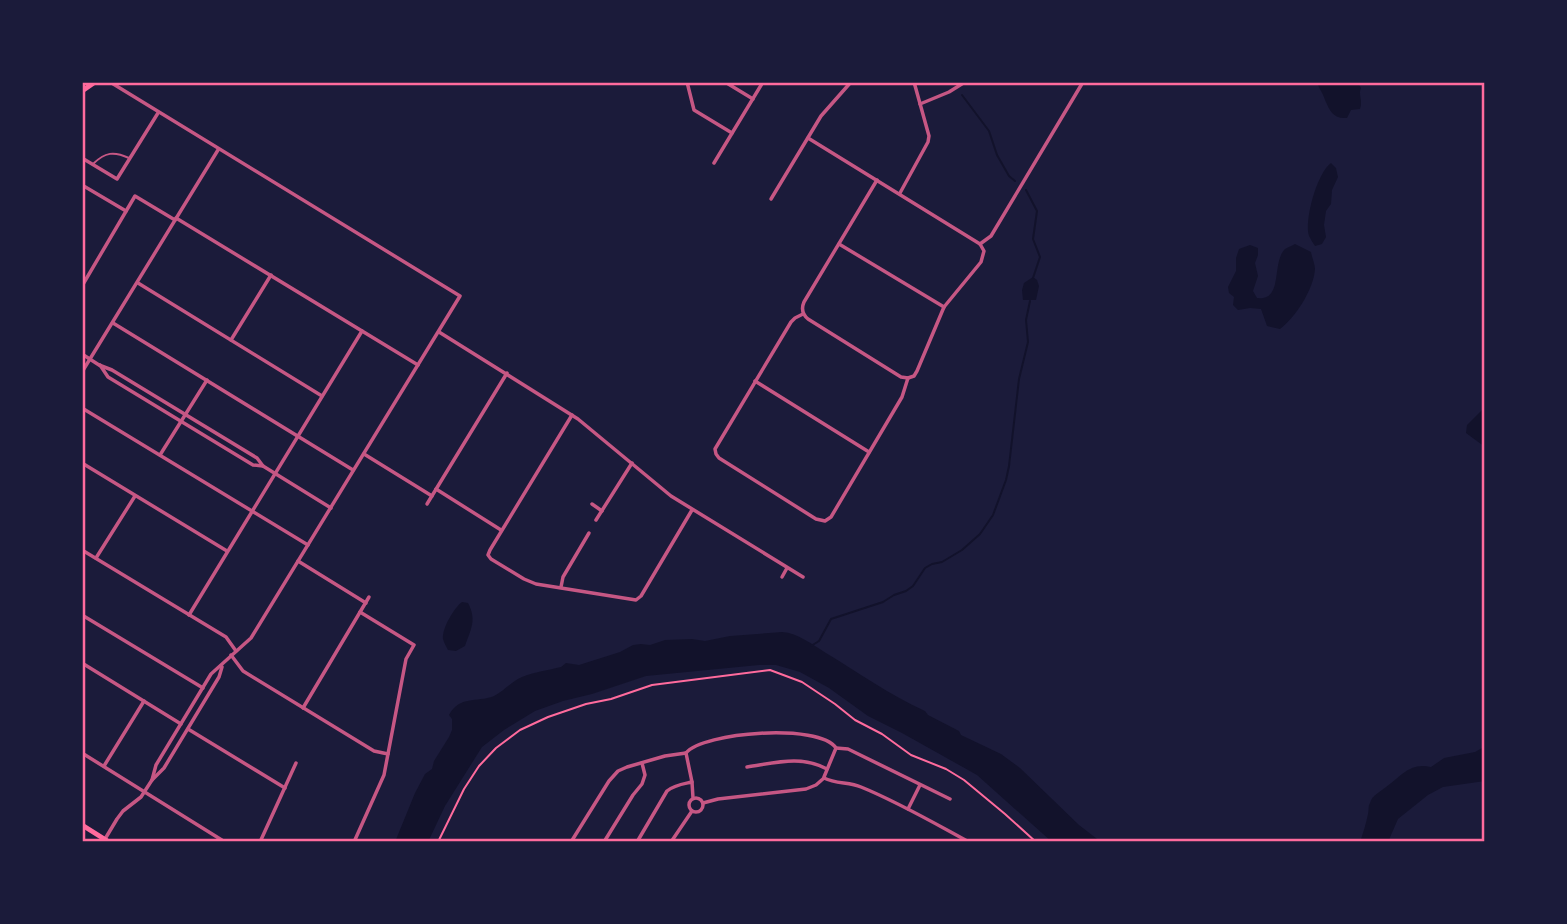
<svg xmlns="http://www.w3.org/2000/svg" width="1567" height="924" viewBox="0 0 1567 924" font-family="Arial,sans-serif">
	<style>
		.water { fill: #12122b }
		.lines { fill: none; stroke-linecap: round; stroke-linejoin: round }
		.stream { stroke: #12122b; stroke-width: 2 }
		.path { stroke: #ff6b9d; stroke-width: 2 }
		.service { stroke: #c65784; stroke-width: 2 }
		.minor { stroke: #c65784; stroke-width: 3.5 }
		.primary { stroke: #ff6b9d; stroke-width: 5 }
		.neatline { fill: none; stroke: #ff6b9d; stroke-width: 2.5 }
	</style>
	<rect width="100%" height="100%" fill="#1b1b3a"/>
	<g class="water">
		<path d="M1317,82L1358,83L1361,88C1358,94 1363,101 1360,109L1351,110L1347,118C1333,119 1330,111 1325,100C1323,93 1319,89 1317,82Z"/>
		<path d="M1331,163L1336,168L1338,177L1332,190L1331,204L1326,211L1324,225L1326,237L1322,244L1315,246C1313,243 1311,240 1309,236C1304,220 1317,173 1331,163Z"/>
		<path d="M1295,244L1311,252C1312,258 1315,264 1315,269C1314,289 1295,318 1280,329L1267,326L1261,309L1250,308L1238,310L1233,305L1234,297L1229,293L1228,287L1236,271V258L1239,249L1250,245L1258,248V255L1255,263L1258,276L1253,291L1257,298C1284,301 1271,263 1285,249C1288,247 1292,246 1295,244Z"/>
		<path d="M1033,277L1037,280L1039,286L1036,300H1023L1022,290L1024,283Z"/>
		<path d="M1482,410H1485V447L1466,433L1467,425Z"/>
		<path d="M462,602L468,603C477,620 471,629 465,646L456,651L448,650C446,646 444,643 443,639C442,628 454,608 462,602Z"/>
		<path d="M782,632C798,633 813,645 826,653C859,673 890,695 925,711L928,715L959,731L961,735L1001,754L1020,768L1079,825L1101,842H1052L977,775L902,733L868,716L829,688L800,672L776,665H759L646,676L592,694L563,701L535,711L504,730L482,747L445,806L428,842H395L415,793L425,774L432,769L434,761L449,737L452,730V719L449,715C460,695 476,703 494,696C504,691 512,681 522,677C534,672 549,670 561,667L566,663L579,665L620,652L633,645L641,644L650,645L665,640L692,639L705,641L730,636Z"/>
		<path d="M1482,748H1485V781L1443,787L1428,795L1398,819L1388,842H1360C1363,833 1366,824 1368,814C1369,810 1368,806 1370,803C1372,795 1380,792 1386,787C1401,777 1409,762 1431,767L1444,758L1475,752Z"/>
	</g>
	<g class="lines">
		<g class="stream">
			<path d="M962,95L989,131L997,155L1009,176L1015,181"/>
			<path d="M1026,190L1037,211L1033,239L1040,257L1033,278"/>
			<path d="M811,646L819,641L831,619L883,602L894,595L906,591L913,586L925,568L932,564L942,562L962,550L980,534L993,515L1006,480L1009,466L1019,379L1028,342L1026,320L1030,301"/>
		</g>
		<path class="path" d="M438,842L464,789L479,766L496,748L520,730L548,717L586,704L611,699L652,685L770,670L802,682L835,704L855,720L882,734L911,755L946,769L964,780L1005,814L1036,842"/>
		<path class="service" d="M93,164C105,152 114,151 129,158"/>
		<g class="minor">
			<path d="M110,82L460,296L251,638L211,674L156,765L152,780"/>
			<path d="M687,82L694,110L732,133"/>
			<path d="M725,82L753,99"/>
			<path d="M920,104L949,92L965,82"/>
			<path d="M808,138L980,244"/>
			<path d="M82,158L117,179L158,113"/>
			<path d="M714,163L763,82"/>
			<path d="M877,180L804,302C801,309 802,314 808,319L901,377L908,378L914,376L917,371L944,307L981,262L984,251L980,244"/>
			<path d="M82,185L126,211"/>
			<path d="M900,193L928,142L929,136L914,82"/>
			<path d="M771,199L821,116L851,82"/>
			<path d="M176,218L418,365"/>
			<path d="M839,244L944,307"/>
			<path d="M980,244L991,236L1083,82"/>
			<path d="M138,283L322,396"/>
			<path d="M82,286L135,196L175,220"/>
			<path d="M803,314L795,318L791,322L715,449L716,454L719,458L816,519L825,521L831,517L902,397L908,378"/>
			<path d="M113,323L353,470"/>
			<path d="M439,332L578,419L671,496L803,577"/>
			<path d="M231,340L271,275"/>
			<path d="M82,354L99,365L112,370L257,458L263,466L331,508"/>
			<path d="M100,365L108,377L253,465L263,466"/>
			<path d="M82,372L218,150"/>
			<path d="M755,381L869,452"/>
			<path d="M82,408L308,545"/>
			<path d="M572,415L490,550L488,555L491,559L524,579L536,584L636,600L641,596L692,510"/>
			<path d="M364,454L432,496"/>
			<path d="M160,455L207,380"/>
			<path d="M82,463L227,551"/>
			<path d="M436,489L501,530"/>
			<path d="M427,504L507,373"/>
			<path d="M592,504L602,511"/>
			<path d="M596,520L632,463"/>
			<path d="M82,550L226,637L236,651"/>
			<path d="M96,558L135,496"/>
			<path d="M298,561L366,603"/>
			<path d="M782,577L787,568"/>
			<path d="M561,587L563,577L589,533"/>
			<path d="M82,615L203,688"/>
			<path d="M189,615L362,331"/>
			<path d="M231,655L243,671L374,751L388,754"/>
			<path d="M82,663L181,724"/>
			<path d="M303,708L369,597"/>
			<path d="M188,729L285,788"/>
			<path d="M836,748L848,749L950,799"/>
			<path d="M82,753L225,842"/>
			<path d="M686,753C703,732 819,723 836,748L824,777"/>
			<path d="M686,753L692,782L693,798"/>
			<path d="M104,766L144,701"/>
			<path d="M747,767C775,763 801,755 827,769"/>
			<circle cx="696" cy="805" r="7"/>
			<path d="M703,803L718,799L806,789L816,785L824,778C836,784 849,782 861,787C898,802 934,823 969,842"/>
			<path d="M908,809L920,785"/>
			<path d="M105,839L117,819L123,811L141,797L152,780L164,768L219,677L222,667"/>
			<path d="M260,842L296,763"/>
			<path d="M354,842L384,775L406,659L414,645L360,612"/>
			<path d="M571,842L609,781L618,771L627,767L665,756L686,753"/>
			<path d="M604,842L633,795L642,784L645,775L642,763"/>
			<path d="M637,842L667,791C674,785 683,784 692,782"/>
			<path d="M671,842L692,811"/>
		</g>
		<g class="primary">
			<path d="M82,91L95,82"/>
			<path d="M82,825L109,842"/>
		</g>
	</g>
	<rect width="1567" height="924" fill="none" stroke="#1b1b3a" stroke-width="168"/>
	<rect x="84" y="84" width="1399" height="756" class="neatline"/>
</svg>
